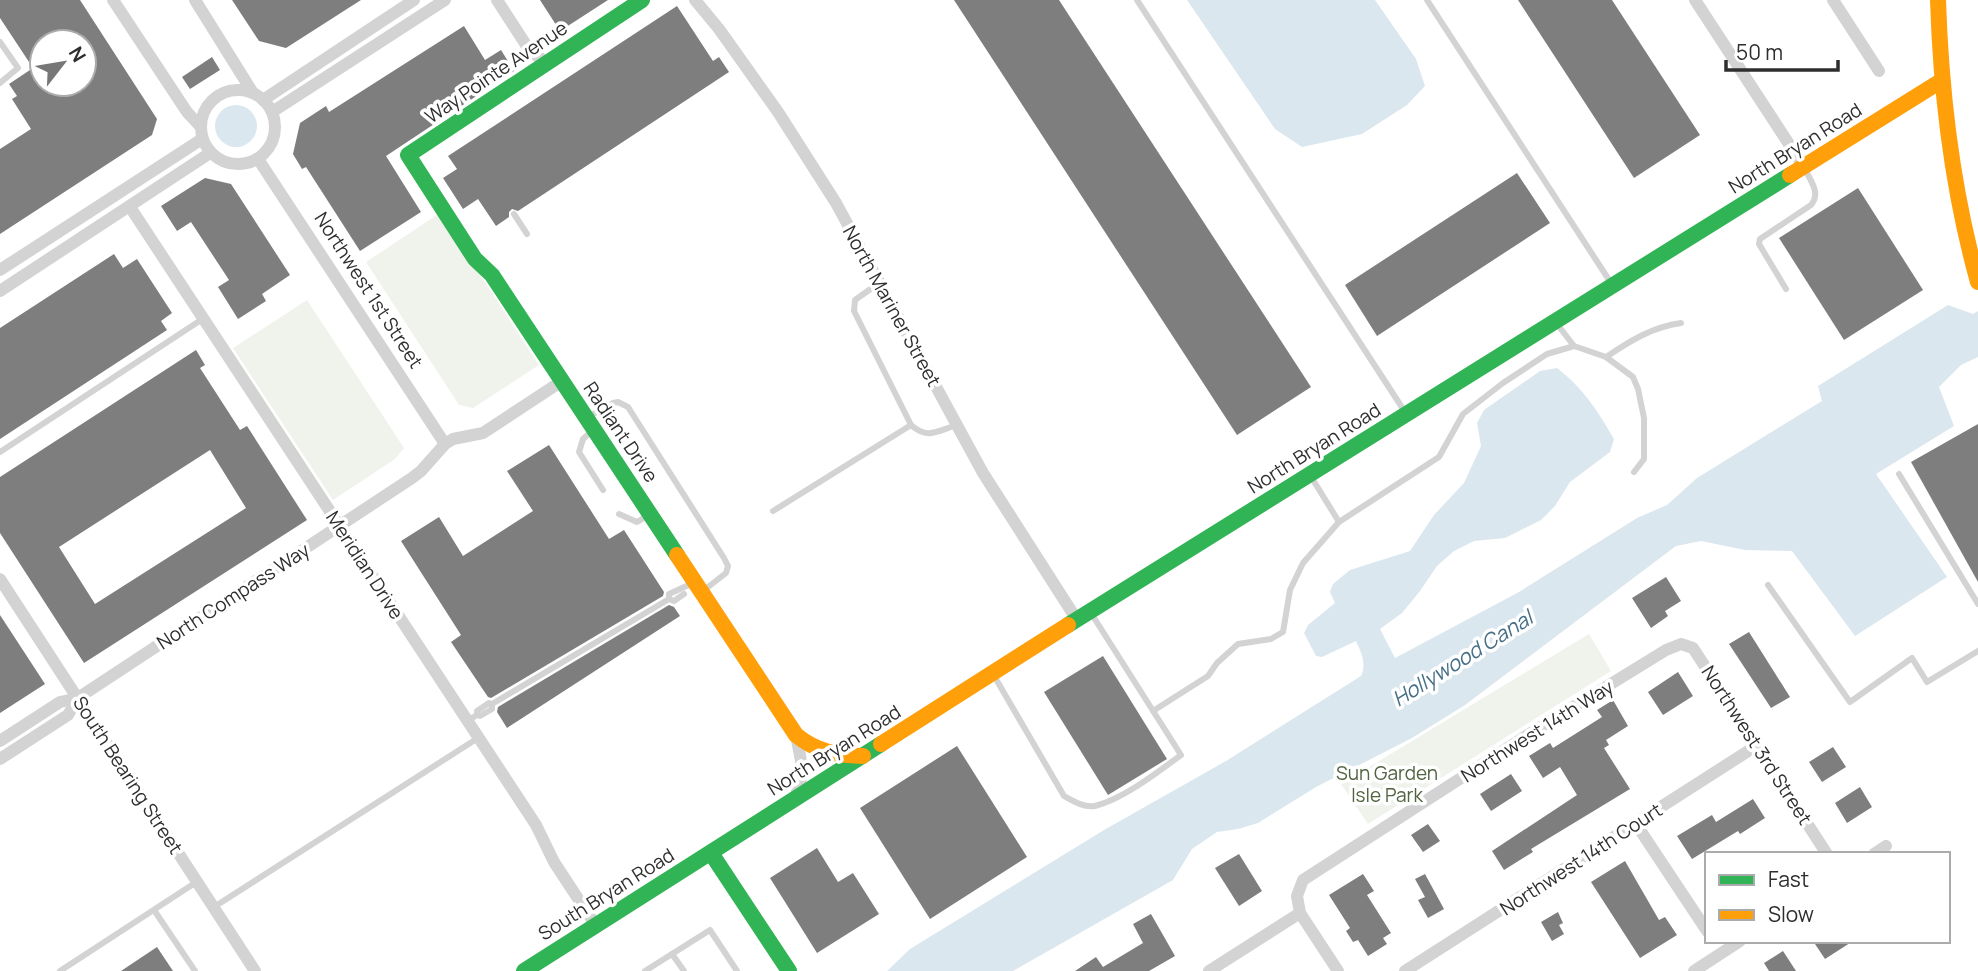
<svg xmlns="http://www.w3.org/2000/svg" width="1978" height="971" viewBox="0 0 1978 971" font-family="Manrope,sans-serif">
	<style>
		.green { fill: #f0f3ec }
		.water { fill: #dbe7ee }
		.building { fill: #7e7e7e; fill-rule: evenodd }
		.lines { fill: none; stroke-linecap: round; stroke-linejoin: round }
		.lane { stroke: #d3d3d3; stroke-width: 6 }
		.street { stroke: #d3d3d3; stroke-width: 12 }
		.fast { stroke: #30b455; stroke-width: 16 }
		.slow { stroke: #ff9f0a; stroke-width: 16 }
		.labels { text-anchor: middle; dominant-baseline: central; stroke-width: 7; stroke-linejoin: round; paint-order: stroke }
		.street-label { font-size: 19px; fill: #2e2e2e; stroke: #fff }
		.park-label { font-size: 19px; fill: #526441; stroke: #fff }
		.water-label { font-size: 21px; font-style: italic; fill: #456f86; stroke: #fff }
	</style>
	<rect width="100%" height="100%" fill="#fff"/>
	<g class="green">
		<path d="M440,213L539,365L473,408L459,405L366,262Z"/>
		<path d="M307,300L404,448L395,459L333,500L233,348Z"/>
		<path d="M1589,634L1611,671L1368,824L1341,784Z"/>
	</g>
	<g class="water">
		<path d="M1187,0H1375L1416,59L1425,86L1407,105L1362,134L1302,147L1275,129Z"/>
		<circle cx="236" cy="126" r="21"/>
		<path d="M1948,305L1973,314L1978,311V357L1961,365L1939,387L1954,426L1876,474L1947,577L1855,636L1792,551L1745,550L1701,541L1676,546L1465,705L1412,738L1316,787L1258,823L1238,829L1217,832L1192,849L1173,880L1013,971H887L910,949L1104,830L1226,761L1361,676C1367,664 1361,652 1356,641L1322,657L1316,656L1304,633L1308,625L1335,603L1330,592L1333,584L1350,570L1410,551L1434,515L1464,483L1481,446L1477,423L1484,410L1540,371L1557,368C1583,388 1598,411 1614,439L1610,452L1570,482L1555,506L1541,520L1505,538L1474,541L1454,551L1437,566L1420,591L1402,613L1380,629L1395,658L1519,592L1637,518L1667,505L1697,478L1822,401L1818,386Z"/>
	</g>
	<g class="building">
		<path d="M0,0H80L157,119L152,135L0,234V149L31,129L12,99L17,96L9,84L33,68L0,18ZM42,42H84V84H42Z"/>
		<path d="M232,0H361L286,48L259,41Z"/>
		<path d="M540,0H608L560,31Z"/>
		<path d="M954,0H1059L1311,387L1237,435Z"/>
		<path d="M1518,0H1612L1700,135L1634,178Z"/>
		<path d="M677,6L713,61L719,57L729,72L518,211L512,209L509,212V217L496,226L478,199L463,209L443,178L457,169L448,156Z"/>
		<path d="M464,26L485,60L501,50L514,71L386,156L421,212L360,251L306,167L302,169L293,154L300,123L326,106L329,112Z"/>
		<path d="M212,57L220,70L190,89L182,77Z"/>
		<path d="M1517,173L1550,223L1377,336L1345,285Z"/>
		<path d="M205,178L231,184L290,275L262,294L266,301L238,319L218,287L229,280L191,222L177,231L161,206Z"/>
		<path d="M1858,188L1923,290L1844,340L1779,238Z"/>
		<path d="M114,254L123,268L137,259L172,313L161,321L167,330L0,439V328Z"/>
		<path d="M196,350L205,365L200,368L240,430L247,426L307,520L84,663L0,533V477ZM210,450L246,508L95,604L59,547Z"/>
		<path d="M1978,424V582L1911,462Z"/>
		<path d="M549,445L609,539L624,530L664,592L663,596L491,698L488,697L451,642L461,635L401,541L439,517L463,556L533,511L507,471Z"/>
		<path d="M1666,577L1681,601L1665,611L1668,616L1651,628L1632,598Z"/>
		<path d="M669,605L674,607L680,616L507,728L497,712L498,707Z"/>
		<path d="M0,615L45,684L0,713Z"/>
		<path d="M1749,632L1790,697L1771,708L1729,644Z"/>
		<path d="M1103,656L1167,759L1108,795L1044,692Z"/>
		<path d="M1678,672L1693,696L1663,715L1648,692Z"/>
		<path d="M1613,700L1628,726L1606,740L1609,745L1604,748L1630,789L1531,849L1533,852L1504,870L1492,851L1577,795L1560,767L1543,778L1529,756L1550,743L1553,748L1602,717L1597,710Z"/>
		<path d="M957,746L1027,857L930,919L860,808Z"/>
		<path d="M1833,747L1846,767L1822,782L1809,762Z"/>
		<path d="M1511,774L1522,791L1491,811L1480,794Z"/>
		<path d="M1860,787L1872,807L1847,823L1835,803Z"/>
		<path d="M1753,799L1765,818L1740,834L1738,831L1692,859L1677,836L1712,815L1716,822Z"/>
		<path d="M1428,824L1440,841L1423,852L1411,835Z"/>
		<path d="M817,848L838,882L853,873L879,914L817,953L770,878Z"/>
		<path d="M1239,854L1262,891L1239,906L1215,868Z"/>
		<path d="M1625,861L1659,920L1665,917L1677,935L1640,958L1591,882Z"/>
		<path d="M1363,874L1374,891L1367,895L1391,933L1383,938L1387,944L1368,956L1358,940L1353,942L1346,931L1350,928L1329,895Z"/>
		<path d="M1425,874L1444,909L1428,918L1418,900L1425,897L1415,879Z"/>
		<path d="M1558,912L1563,923L1559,925L1564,934L1552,941L1541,922Z"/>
		<path d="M1151,914L1175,956L1149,971H1075L1096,957L1103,967L1143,943L1133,924Z"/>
		<path d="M1813,941H1853L1825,959Z"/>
		<path d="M157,947L173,971H121Z"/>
		<path d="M1783,951L1796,971H1769L1764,963Z"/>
	</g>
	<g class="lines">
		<g class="lane">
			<path d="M1137,0L1405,412"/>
			<path d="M1427,0L1611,283"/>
			<path d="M0,42L18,68L0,83"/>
			<path d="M514,214L527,234"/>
			<path d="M879,283L855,300L854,311L911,425C928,440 937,431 957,425"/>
			<path d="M1786,289L1759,244L1760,239L1811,205C1821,193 1811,182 1805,169"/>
			<path d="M1557,324L1574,346L1606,357L1633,377L1638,389L1644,418V459L1634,472"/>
			<path d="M1606,357C1630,341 1652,327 1681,323"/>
			<path d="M588,417L613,403L618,402L628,407L724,558L728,566L726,573L703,591"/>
			<path d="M592,431L583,439L579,452L603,490"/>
			<path d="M0,452L204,318"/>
			<path d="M1899,474L1978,604"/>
			<path d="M1310,475L1339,522L1439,457L1463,414L1503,383L1547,354L1574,346"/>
			<path d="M773,511L911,425"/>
			<path d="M619,514L637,522L649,515"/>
			<path d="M1768,585L1850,702L1912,658L1927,682L1978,651"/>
			<path d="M669,599V594L693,583"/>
			<path d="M993,674L1064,796C1073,801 1084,808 1095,806C1123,799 1158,772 1181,755L1091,613"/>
			<path d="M1153,711L1208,676L1217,663L1238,644L1271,639L1283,632L1290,590L1303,563L1339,522"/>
			<path d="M477,715L480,716L492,709V704"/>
			<path d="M467,721L477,715V711L489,703L492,704L669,599L674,601L684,594"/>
			<path d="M214,907L478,738"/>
			<path d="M154,910L195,971"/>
			<path d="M672,954L684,971"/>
			<path d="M60,971L198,881"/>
			<path d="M645,971L710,930L737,971"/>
		</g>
		<g class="street">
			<path d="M113,0L187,112L200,126"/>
			<path d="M195,0L253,93"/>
			<path d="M497,0L530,51L547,63"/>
			<path d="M695,0L719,29L778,112L836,203L983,473L1077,620"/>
			<path d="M1695,0L1804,167"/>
			<path d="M1833,0L1879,71"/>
			<circle cx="238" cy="127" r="37"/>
			<path d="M263,100L414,0"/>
			<path d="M272,112L445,0"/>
			<path d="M258,159L445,444"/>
			<path d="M130,207L536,825L554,862L596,926"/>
			<path d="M0,270L202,139"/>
			<path d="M0,291L210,153"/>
			<path d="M0,579L255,971"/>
			<path d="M0,741L60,702L78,698L412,478L421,471L445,444L453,439L483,433L562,381"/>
			<path d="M0,759L68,715L78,698"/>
			<path d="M795,799L803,771L796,735"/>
			<path d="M1636,824L1707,931"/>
			<path d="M1874,854L1886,846"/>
			<path d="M1300,913L1338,971"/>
			<path d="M1209,971L1300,913L1297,896L1303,880L1523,738L1666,650L1681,644L1693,648L1827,854"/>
			<path d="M1405,971L1756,746"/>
			<path d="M1694,971L1740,941"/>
		</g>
		<g class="fast">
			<path d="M642,0L408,155L475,259L492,275L677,555"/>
			<path d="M1068,625L1790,175"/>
			<path d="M711,853L789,971"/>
			<path d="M524,971L881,744"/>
		</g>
		<g class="slow">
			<path d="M1938,0C1941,96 1952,189 1978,282"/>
			<path d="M1790,175L1941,81"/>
			<path d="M677,555L796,735C817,752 836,755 863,756"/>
			<path d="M881,744L1068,625"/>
		</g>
	</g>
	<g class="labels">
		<g class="street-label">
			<text transform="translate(496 72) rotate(-34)">Way Pointe Avenue</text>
			<text transform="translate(1795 148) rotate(-32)">North Bryan Road</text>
			<text transform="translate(369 290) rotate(57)">Northwest 1st Street</text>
			<text transform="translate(892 306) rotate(61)">North Mariner Street</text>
			<text transform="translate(621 432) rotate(56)">Radiant Drive</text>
			<text transform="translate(1314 448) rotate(-32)">North Bryan Road</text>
			<text transform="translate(365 565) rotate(57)">Meridian Drive</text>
			<text transform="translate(233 596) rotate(-33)">North Compass Way</text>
			<text transform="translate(1537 731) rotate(-32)">Northwest 14th Way</text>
			<text transform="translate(1757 745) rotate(57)">Northwest 3rd Street</text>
			<text transform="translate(834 750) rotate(-32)">North Bryan Road</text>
			<text transform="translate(128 775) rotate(57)">South Bearing Street</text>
			<text transform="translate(1581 859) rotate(-33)">Northwest 14th Court</text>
			<text transform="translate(606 894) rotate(-32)">South Bryan Road</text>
		</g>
		<g class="park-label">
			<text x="1387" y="773">Sun Garden<tspan x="1387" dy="22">Isle Park</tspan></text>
		</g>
		<g class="water-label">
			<text transform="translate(1462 658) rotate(-32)">Hollywood Canal</text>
		</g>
	</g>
	<rect x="1705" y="852" width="245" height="91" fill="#ffffff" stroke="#ababab" stroke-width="2"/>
	<rect x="1719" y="875" width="35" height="10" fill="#30b455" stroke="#ababab" stroke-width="2"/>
	<text x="1768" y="887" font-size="21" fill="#2e2e2e">Fast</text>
	<rect x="1719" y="910" width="35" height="10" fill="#ff9f0a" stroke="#ababab" stroke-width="2"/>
	<text x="1768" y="922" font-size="21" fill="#2e2e2e">Slow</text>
	<g transform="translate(63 63) rotate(59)"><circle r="33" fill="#ffffff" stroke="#ababab" stroke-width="2"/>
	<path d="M0-5L12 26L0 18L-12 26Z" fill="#777777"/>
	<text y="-10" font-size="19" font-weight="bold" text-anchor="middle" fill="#2e2e2e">N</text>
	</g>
	<path d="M1726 60v10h112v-10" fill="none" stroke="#2e2e2e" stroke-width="3.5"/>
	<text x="1736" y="60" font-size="21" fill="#2e2e2e" stroke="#ffffff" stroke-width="5" paint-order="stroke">50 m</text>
</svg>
